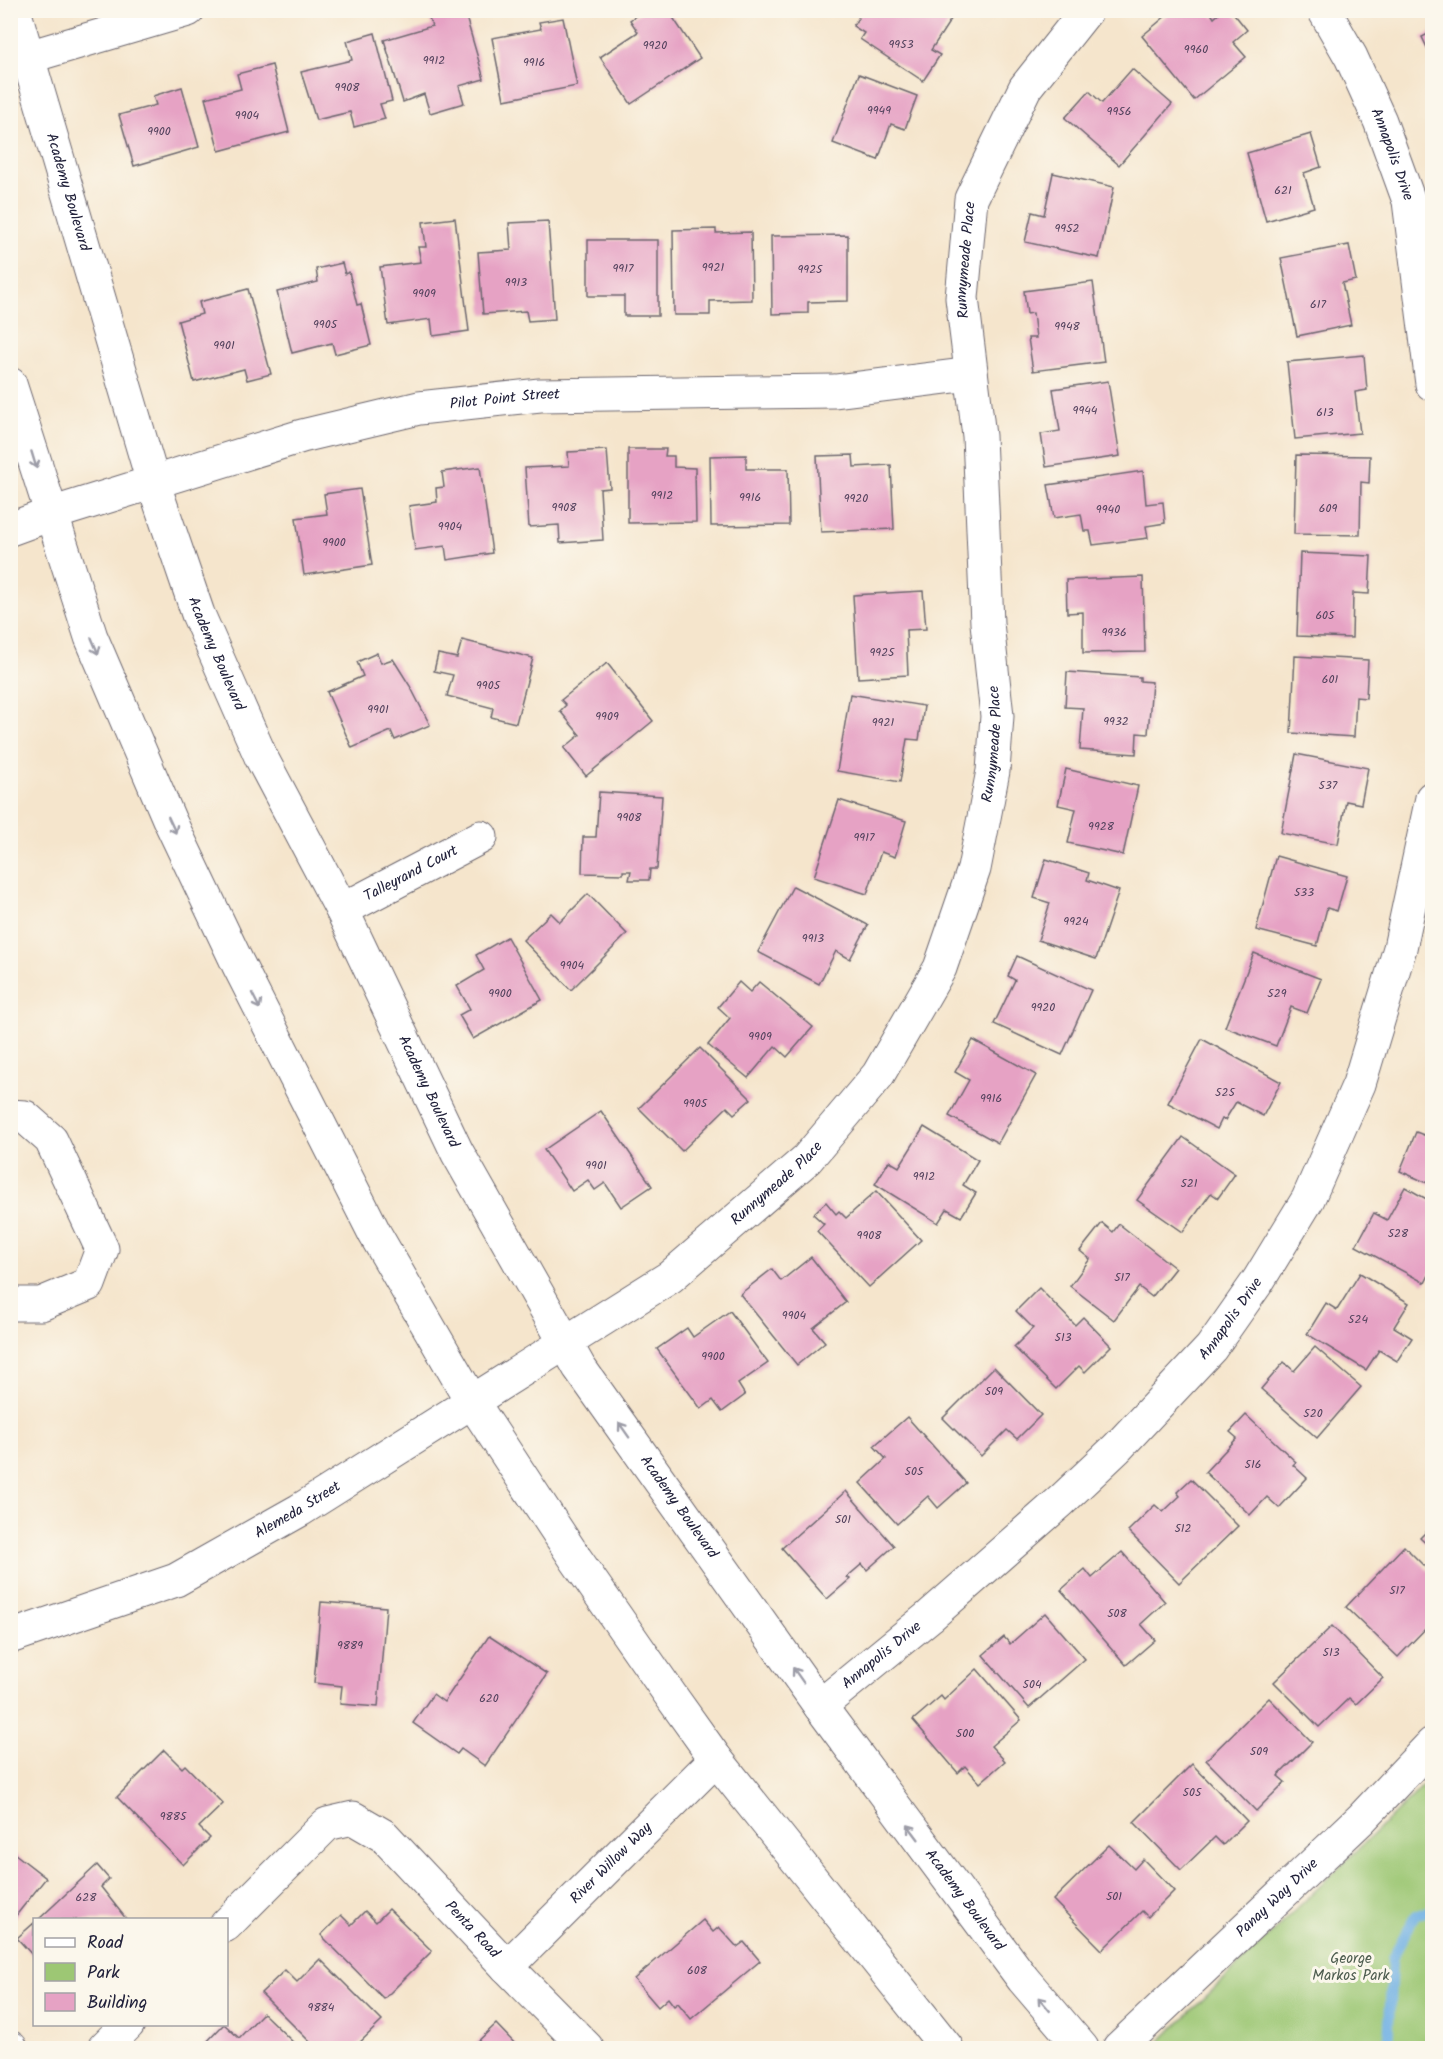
<svg xmlns="http://www.w3.org/2000/svg" width="1443" height="2059" viewBox="0 0 1443 2059" font-family="Kalam,sans-serif">
	<style>
		.green { fill: #9dc774; stroke: #607458; stroke-width: 1.5 }
		.lines { fill: none; stroke-linecap: round; stroke-linejoin: round }
		.stream { stroke: #70b0e3; stroke-width: 10 }
		.building { fill: #e6a2c4 }
		.minor-casing { stroke: #6c666e; stroke-width: 35 }
		.tertiary-casing { stroke: #6c666e; stroke-width: 35 }
		.secondary-casing { stroke: #6c666e; stroke-width: 35 }
		.minor { stroke: #fff; stroke-width: 33 }
		.tertiary { stroke: #fff; stroke-width: 33 }
		.secondary { stroke: #fff; stroke-width: 33 }
		.oneway { stroke: #9c9ca7 }
		.labels { text-anchor: middle; dominant-baseline: central; stroke-width: 6; stroke-linejoin: round; paint-order: stroke }
		.number-label { font-size: 12px; fill: #53425d }
		.street-label { font-size: 15px; fill: #22223b; stroke: #fbf7ec }
		.park-label { font-size: 15px; fill: #4d5c4f; stroke: #fbf7ec }
	</style>
	<rect width="100%" height="100%" fill="#fbf7ec"/>
	<filter id="ink" filterUnits="userSpaceOnUse"><feTurbulence type="fractalNoise" baseFrequency=".0167" numOctaves="2"/><feDisplacementMap in="SourceGraphic" scale="12" xChannelSelector="R" yChannelSelector="G"/><feConvolveMatrix kernelMatrix="1 2 1 2 8 2 1 2 1" color-interpolation-filters="sRGB"/></filter>
	<filter id="wash" filterUnits="userSpaceOnUse"><feTurbulence type="fractalNoise" baseFrequency=".008" numOctaves="4" result="noise"/><feDisplacementMap in="SourceGraphic" scale="24" xChannelSelector="R" yChannelSelector="G"/><feGaussianBlur stdDeviation="1.35" result="paint"/><feColorMatrix in="noise" values="0 0 0 0 0 0 0 0 0 0 0 0 0 0 0 0 0 1.4 0 .05"/><feComposite in="paint" operator="in"/></filter>
	<g filter="url(#wash)">
		<rect width="100%" height="100%" fill="#f5e5cc"/>
		<path class="green" d="M1432,1775V2048H1153L1417,1792Z"/>
		<g class="lines">
			<path class="stream" d="M1388,2048L1392,1959L1415,1916L1432,1909"/>
		</g>
		<g id="blocks">
			<g class="building">
				<path d="M447,10H464L484,79L459,86L464,103L430,113L424,94L403,102L384,40L432,26L428,15Z"/>
				<path d="M644,10H668L700,58L631,104L600,57L638,32L630,20Z"/>
				<path d="M863,10H951L955,13L931,50L940,55L923,81L860,39L864,33L853,26Z"/>
				<path d="M1173,10H1209L1214,18L1223,10H1231L1247,30L1233,42L1246,57L1194,100L1142,36Z"/>
				<path d="M563,18L577,86L504,100L492,38L541,29L539,22Z"/>
				<path d="M1432,32V58L1422,37Z"/>
				<path d="M375,33L392,101L380,104L385,119L354,127L350,112L316,120L301,72L352,60L347,41Z"/>
				<path d="M272,65L289,132L219,151L205,98L241,89L237,74Z"/>
				<path d="M1132,69L1172,104L1119,165L1065,118L1089,91L1102,103Z"/>
				<path d="M859,74L917,96L905,129L891,124L878,160L833,143Z"/>
				<path d="M182,87L199,147L134,166L119,115L156,105L153,96Z"/>
				<path d="M1311,134L1321,167L1304,173L1314,207L1266,221L1247,153Z"/>
				<path d="M1053,173L1114,187L1099,258L1025,242L1032,212L1044,215Z"/>
				<path d="M455,218L469,331L433,336L431,319L388,325L380,267L421,262L418,247H426L423,222Z"/>
				<path d="M548,221L555,319L528,321L526,311L483,314L478,252L511,250L509,223Z"/>
				<path d="M716,229V233L751,232L752,300L710,301V315H674L673,230Z"/>
				<path d="M848,235V301L808,302V313L772,314L771,236Z"/>
				<path d="M588,240H658V316H624V296H588Z"/>
				<path d="M1349,245L1356,280L1342,283L1351,325L1297,336L1281,258Z"/>
				<path d="M342,263L345,274L349,272L357,305L361,304L371,345L335,354L332,343L292,353L277,292L318,282L316,269Z"/>
				<path d="M1093,282L1104,362L1033,371L1028,338H1036L1033,313L1027,314L1024,291Z"/>
				<path d="M248,289L271,374L247,380L244,369L194,382L178,321L202,314L199,302Z"/>
				<path d="M1364,355L1367,390L1355,392L1360,433L1295,439L1287,362Z"/>
				<path d="M1108,381L1120,456L1046,467L1041,434L1060,431L1053,389Z"/>
				<path d="M628,449H666L665,456H674V467L695,468L696,522L628,523Z"/>
				<path d="M607,450L610,488L600,489L603,540L560,543L559,525L529,527L525,468L569,466L568,452Z"/>
				<path d="M746,455V469H788L789,525L711,526L710,456Z"/>
				<path d="M853,455L854,467L891,465L894,529L821,532L817,456Z"/>
				<path d="M1296,455L1370,456L1369,483L1361,482L1360,535L1294,534Z"/>
				<path d="M480,467L492,553L447,560L445,546L415,550L409,506L437,502L436,488L444,487L442,472Z"/>
				<path d="M1143,471L1146,504L1163,502L1165,523L1146,526L1148,538L1093,545L1090,531H1084L1081,514L1054,518L1048,485Z"/>
				<path d="M360,489L372,565L304,575L296,518L327,514L324,494Z"/>
				<path d="M1300,553L1371,556L1369,594L1353,593L1352,638L1297,636Z"/>
				<path d="M1143,577L1145,652L1083,653V612L1067,613L1066,580Z"/>
				<path d="M923,591L926,629L906,630L908,675L858,678L853,595Z"/>
				<path d="M462,640L533,658L516,723L491,717L493,708L447,696L453,675L434,671L438,654L457,658Z"/>
				<path d="M377,653L381,663L393,659L410,686L430,725L395,740L391,731L352,748L327,692L363,676L357,662Z"/>
				<path d="M1295,656L1368,660L1366,698L1356,697L1354,737L1291,733Z"/>
				<path d="M607,663L653,721L586,776L564,748L580,735L560,711L566,705L561,700Z"/>
				<path d="M1067,672L1140,677V681L1152,682L1148,734L1137,733L1136,754L1080,750L1083,708L1065,707Z"/>
				<path d="M850,694L924,706L919,740L907,739L900,782L837,771Z"/>
				<path d="M1296,754L1368,768L1361,804L1346,801L1338,844L1281,833Z"/>
				<path d="M1066,769L1138,786L1123,855L1068,843L1076,809L1058,805Z"/>
				<path d="M599,792L662,796L657,869H650L649,880H629L631,871H623V874L582,873L583,837H596Z"/>
				<path d="M839,800L906,821L895,857L881,852L867,894L814,877Z"/>
				<path d="M1276,856L1347,876L1337,911L1327,908L1317,946L1256,930Z"/>
				<path d="M1046,859L1089,873L1087,880L1119,891L1096,959L1038,940L1050,903L1034,898Z"/>
				<path d="M793,886L868,925L850,959L836,951L819,984L758,952Z"/>
				<path d="M588,894L627,934L571,990L523,940L551,913L560,922Z"/>
				<path d="M507,937L542,1000L473,1039L459,1015L470,1009L457,986L484,970L476,955Z"/>
				<path d="M1254,953L1321,979L1307,1013L1291,1007L1276,1046L1225,1027Z"/>
				<path d="M1017,956L1091,990L1062,1055L994,1024L1015,980L1008,976Z"/>
				<path d="M739,982L750,992L759,982L813,1027L787,1057L775,1046L748,1078L708,1045L730,1018L718,1007Z"/>
				<path d="M1202,1039L1281,1082L1263,1116L1236,1102L1225,1120L1222,1119L1217,1129L1168,1103Z"/>
				<path d="M973,1040L1036,1075L998,1143L949,1116L969,1080L955,1072Z"/>
				<path d="M700,1048L751,1099L734,1114L727,1107L682,1151L639,1108Z"/>
				<path d="M601,1111L652,1186L621,1207L605,1183L595,1190L588,1180L572,1191L544,1150Z"/>
				<path d="M924,1127L978,1160L963,1185L976,1193L961,1217L947,1209L938,1223L875,1184L889,1161L899,1167Z"/>
				<path d="M1432,1129V1185L1400,1171L1416,1132L1429,1137Z"/>
				<path d="M1183,1137L1235,1174L1218,1198L1211,1193L1183,1232L1137,1200Z"/>
				<path d="M1405,1187L1432,1202V1269L1425,1283L1356,1246L1374,1213L1387,1220Z"/>
				<path d="M876,1191L921,1240L869,1287L817,1231L824,1224L813,1214L826,1202L836,1214L839,1211L846,1218Z"/>
				<path d="M1102,1223L1113,1232L1119,1224L1175,1268L1152,1297L1139,1287L1114,1320L1070,1286L1090,1259L1080,1251Z"/>
				<path d="M811,1257L846,1302L813,1328L825,1342L797,1365L740,1294L772,1269L781,1281Z"/>
				<path d="M1360,1273L1409,1303L1394,1327L1412,1338L1397,1361L1379,1350L1366,1370L1307,1334L1326,1303L1337,1310Z"/>
				<path d="M1039,1288L1075,1325L1083,1317L1111,1346L1085,1372L1079,1366L1056,1389L1014,1347L1033,1328L1016,1311Z"/>
				<path d="M730,1311L768,1363L738,1384L745,1395L722,1412L713,1400L701,1409L657,1349L687,1328L693,1337Z"/>
				<path d="M1315,1347L1361,1387L1317,1438L1261,1389L1284,1362L1294,1371Z"/>
				<path d="M994,1367L1041,1415L1017,1439L1007,1430L981,1456L943,1418Z"/>
				<path d="M1246,1415L1296,1462L1293,1465L1307,1478L1279,1508L1267,1497L1250,1515L1205,1472L1237,1438L1230,1432Z"/>
				<path d="M907,1417L966,1483L938,1508L928,1496L897,1524L860,1483L886,1459L874,1446Z"/>
				<path d="M1191,1479L1238,1526L1179,1583L1128,1531L1155,1505L1163,1512L1180,1496L1177,1492Z"/>
				<path d="M846,1491L894,1546L867,1570L862,1564L847,1577L850,1579L827,1599L782,1548Z"/>
				<path d="M1432,1526V1549L1420,1538Z"/>
				<path d="M1404,1546L1432,1574V1622L1398,1657L1346,1607Z"/>
				<path d="M1122,1552L1165,1602L1141,1624L1155,1640L1126,1665L1061,1590L1085,1569L1092,1578Z"/>
				<path d="M321,1602L386,1607L378,1707L340,1704L342,1686L314,1683Z"/>
				<path d="M1045,1613L1085,1659L1029,1708L983,1655L1004,1637L1010,1644Z"/>
				<path d="M1332,1626L1383,1678L1356,1704L1349,1698L1319,1727L1274,1682Z"/>
				<path d="M489,1636L547,1674L485,1766L461,1749L457,1754L413,1723L433,1694L444,1702Z"/>
				<path d="M977,1669L1021,1720L991,1746L1005,1761L980,1783L965,1766L958,1773L913,1720L941,1696L944,1700Z"/>
				<path d="M1269,1698L1312,1742L1278,1776L1285,1782L1256,1811L1206,1760Z"/>
				<path d="M164,1750L182,1768L185,1765L223,1804L199,1827L210,1838L183,1865L117,1797Z"/>
				<path d="M1192,1764L1247,1821L1223,1845L1215,1837L1181,1870L1134,1822Z"/>
				<path d="M1109,1845L1134,1869L1143,1859L1174,1891L1148,1917L1142,1911L1102,1950L1053,1900Z"/>
				<path d="M10,1850L46,1878L10,1923Z"/>
				<path d="M97,1865L109,1879L101,1887L127,1920H38Z"/>
				<path d="M389,1909L432,1951L384,1999L321,1935L341,1915L351,1925L365,1911L376,1922Z"/>
				<path d="M703,1920L713,1932L719,1927L737,1947L744,1942L760,1961L691,2019L678,2003L674,2006L668,1998L658,2007L634,1979Z"/>
				<path d="M34,1923V1957L17,1938Z"/>
				<path d="M320,1959L382,2021L354,2048H316L261,1993L285,1970L297,1982Z"/>
				<path d="M263,2013L299,2048H201L224,2024L239,2038Z"/>
				<path d="M496,2024L519,2048H471Z"/>
			</g>
		</g>
	</g>
	<g filter="url(#ink)">
		<use href="#blocks" fill-opacity="0" stroke="#6c666e" stroke-width="1.5"/>
		<g class="lines">
			<defs>
				<g id="minor">
					<path id="s1" d="M1324,10L1351,57L1380,121L1409,201L1432,384"/>
					<path d="M28,57L188,10"/>
					<path id="s2" d="M10,529L51,514L302,436L419,408L540,395L835,391L971,374"/>
					<path id="s3" d="M342,910L481,837"/>
					<path d="M10,1116L25,1117L51,1140L102,1249L89,1284L41,1304H10"/>
					<path id="s4" d="M565,1343L670,1277L807,1159L878,1075L940,968L974,869L993,771L997,716L987,623L979,436L962,298L971,199L1025,88L1087,10"/>
					<path id="s5" d="M820,1706L930,1616L1061,1501L1117,1448L1211,1348L1258,1281L1308,1199L1359,1084L1400,948L1432,798"/>
					<path id="s6" d="M226,1925L327,1824L353,1818L384,1836L507,1967L587,2048"/>
					<path id="s7" d="M507,1967L716,1759"/>
					<path d="M10,2048H11"/>
					<path d="M104,2048L128,2024"/>
					<path id="s8" d="M1119,2048L1361,1819L1432,1744"/>
				</g>
				<g id="tertiary">
					<path id="s9" d="M10,1637L176,1580L300,1510L565,1343"/>
				</g>
				<g id="secondary">
					<path id="s10" d="M14,10L153,482L198,614L261,757L342,910L457,1152L579,1367L820,1706L1023,1979L1082,2048"/>
					<path d="M10,384L91,637L169,819L238,964L375,1234L471,1400L575,1558L671,1696L716,1759L947,2048"/>
				</g>
			</defs>
			<use href="#minor" class="minor-casing"/>
			<use href="#tertiary" class="tertiary-casing"/>
			<use href="#secondary" class="secondary-casing"/>
			<use href="#minor" class="minor"/>
			<use href="#tertiary" class="tertiary"/>
			<use href="#secondary" class="secondary"/>
		</g>
		<defs><path id="oneway-shaft" d="M-6 0H5M1.5-3L5.5 0L1.5 3" fill="none" stroke-width="1.6" stroke-linecap="round" stroke-linejoin="round" transform="scale(1.5)"/></defs>
		<g class="oneway">
			<use href="#oneway-shaft" transform="translate(34 460) rotate(73)"/>
			<use href="#oneway-shaft" transform="translate(95 646) rotate(67)"/>
			<use href="#oneway-shaft" transform="translate(172 825) rotate(65)"/>
			<use href="#oneway-shaft" transform="translate(256 1001) rotate(63)"/>
			<use href="#oneway-shaft" transform="translate(624 1430) rotate(-125)"/>
			<use href="#oneway-shaft" transform="translate(798 1675) rotate(-125)"/>
			<use href="#oneway-shaft" transform="translate(913 1832) rotate(-127)"/>
			<use href="#oneway-shaft" transform="translate(1044 2004) rotate(-130)"/>
		</g>
	</g>
	<g class="labels">
		<g class="number-label">
			<text x="901" y="44">9953</text>
			<text x="655" y="45">9920</text>
			<text x="1196" y="49">9960</text>
			<text x="434" y="60">9912</text>
			<text x="534" y="62">9916</text>
			<text x="347" y="87">9908</text>
			<text x="879" y="110">9949</text>
			<text x="1119" y="111">9956</text>
			<text x="247" y="115">9904</text>
			<text x="159" y="131">9900</text>
			<text x="1283" y="190">621</text>
			<text x="1067" y="228">9952</text>
			<text x="713" y="267">9921</text>
			<text x="623" y="268">9917</text>
			<text x="810" y="269">9925</text>
			<text x="516" y="282">9913</text>
			<text x="424" y="293">9909</text>
			<text x="1318" y="304">617</text>
			<text x="325" y="324">9905</text>
			<text x="1067" y="326">9948</text>
			<text x="224" y="345">9901</text>
			<text x="1085" y="410">9944</text>
			<text x="1325" y="412">613</text>
			<text x="662" y="495">9912</text>
			<text x="750" y="497">9916</text>
			<text x="856" y="498">9920</text>
			<text x="564" y="507">9908</text>
			<text x="1328" y="508">609</text>
			<text x="1108" y="509">9940</text>
			<text x="450" y="526">9904</text>
			<text x="334" y="542">9900</text>
			<text x="1325" y="615">605</text>
			<text x="1114" y="632">9936</text>
			<text x="882" y="652">9925</text>
			<text x="1330" y="679">601</text>
			<text x="488" y="685">9905</text>
			<text x="378" y="709">9901</text>
			<text x="607" y="716">9909</text>
			<text x="1116" y="721">9932</text>
			<text x="883" y="722">9921</text>
			<text x="1328" y="785">537</text>
			<text x="629" y="817">9908</text>
			<text x="1101" y="826">9928</text>
			<text x="864" y="837">9917</text>
			<text x="1304" y="892">533</text>
			<text x="1076" y="921">9924</text>
			<text x="813" y="938">9913</text>
			<text x="572" y="965">9904</text>
			<text x="500" y="993">9900</text>
			<text x="1277" y="993">529</text>
			<text x="1043" y="1007">9920</text>
			<text x="760" y="1036">9909</text>
			<text x="1225" y="1092">525</text>
			<text x="991" y="1098">9916</text>
			<text x="695" y="1103">9905</text>
			<text x="596" y="1165">9901</text>
			<text x="924" y="1176">9912</text>
			<text x="1189" y="1183">521</text>
			<text x="1398" y="1233">528</text>
			<text x="869" y="1235">9908</text>
			<text x="1122" y="1277">517</text>
			<text x="794" y="1315">9904</text>
			<text x="1358" y="1319">524</text>
			<text x="1063" y="1337">513</text>
			<text x="713" y="1356">9900</text>
			<text x="994" y="1391">509</text>
			<text x="1313" y="1413">520</text>
			<text x="1253" y="1464">516</text>
			<text x="914" y="1471">505</text>
			<text x="843" y="1519">501</text>
			<text x="1183" y="1528">512</text>
			<text x="1397" y="1590">517</text>
			<text x="1117" y="1613">508</text>
			<text x="350" y="1645">9889</text>
			<text x="1331" y="1652">513</text>
			<text x="1032" y="1684">504</text>
			<text x="489" y="1698">620</text>
			<text x="965" y="1733">500</text>
			<text x="1259" y="1751">509</text>
			<text x="1192" y="1792">505</text>
			<text x="173" y="1816">9885</text>
			<text x="1114" y="1896">501</text>
			<text x="86" y="1897">628</text>
			<text x="697" y="1970">608</text>
			<text x="321" y="2007">9884</text>
		</g>
		<g class="street-label">
			<text stroke="none"><textPath href="#s1" startOffset="160">Annapolis Drive</textPath></text>
			<text stroke="none"><textPath href="#s10" startOffset="190">Academy Boulevard</textPath></text>
			<text stroke="none"><textPath href="#s4" startOffset="1256">Runnymeade Place</textPath></text>
			<text stroke="none"><textPath href="#s2" startOffset="513">Pilot Point Street</textPath></text>
			<text stroke="none"><textPath href="#s10" startOffset="675">Academy Boulevard</textPath></text>
			<text stroke="none"><textPath href="#s4" startOffset="770">Runnymeade Place</textPath></text>
			<text stroke="none"><textPath href="#s3" startOffset="78">Talleyrand Court</textPath></text>
			<text stroke="none"><textPath href="#s10" startOffset="1162">Academy Boulevard</textPath></text>
			<text stroke="none"><textPath href="#s4" startOffset="266">Runnymeade Place</textPath></text>
			<text stroke="none"><textPath href="#s5" startOffset="566">Annapolis Drive</textPath></text>
			<text stroke="none"><textPath href="#s10" startOffset="1648">Academy Boulevard</textPath></text>
			<text stroke="none"><textPath href="#s9" startOffset="316">Alemeda Street</textPath></text>
			<text stroke="none"><textPath href="#s5" startOffset="80">Annapolis Drive</textPath></text>
			<text stroke="none"><textPath href="#s7" startOffset="147">River Willow Way</textPath></text>
			<text stroke="none"><textPath href="#s8" startOffset="218">Panay Way Drive</textPath></text>
			<text stroke="none"><textPath href="#s10" startOffset="2134">Academy Boulevard</textPath></text>
			<text stroke="none"><textPath href="#s6" startOffset="334">Penta Road</textPath></text>
		</g>
		<g class="park-label">
			<text x="1351" y="1959">George<tspan x="1351" dy="17">Markos Park</tspan></text>
		</g>
	</g>
	<rect width="1443" height="2059" fill="none" stroke="#fbf7ec" stroke-width="36"/>
	<rect x="33" y="1918" width="195" height="108" fill="#fbf7ec" stroke="#a4a2a5" stroke-width="1.5"/>
	<rect x="45" y="1938" width="30" height="9" fill="#ffffff" stroke="#a4a2a5" stroke-width="1.5"/>
	<text x="87" y="1948" font-size="18" fill="#22223b">Road</text>
	<rect x="45" y="1963" width="30" height="18" fill="#9dc774" stroke="#a4a2a5" stroke-width="1.5"/>
	<text x="87" y="1978" font-size="18" fill="#22223b">Park</text>
	<rect x="45" y="1993" width="30" height="18" fill="#e6a2c4" stroke="#a4a2a5" stroke-width="1.5"/>
	<text x="87" y="2008" font-size="18" fill="#22223b">Building</text>
</svg>
